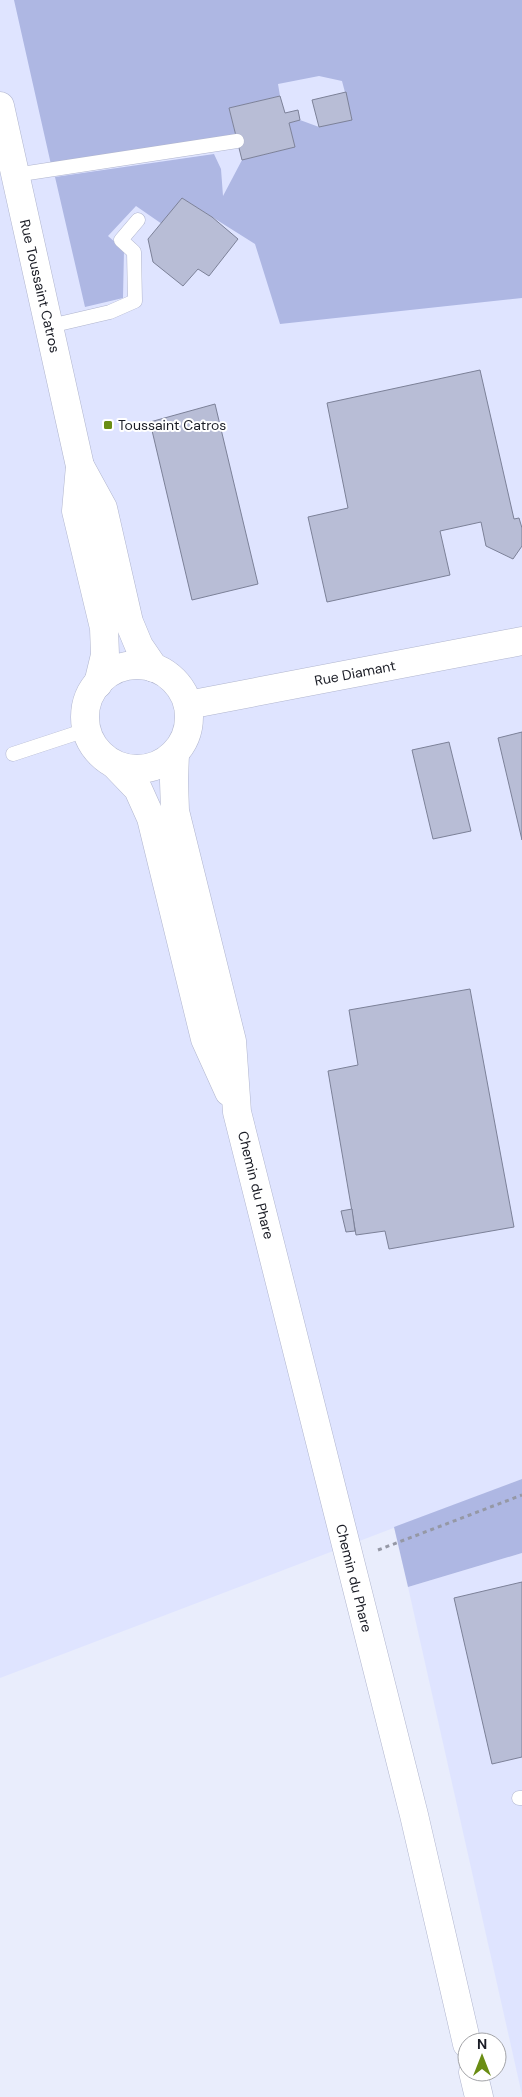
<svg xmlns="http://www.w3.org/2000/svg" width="522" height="2097" viewBox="0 0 522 2097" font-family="'DM Sans',sans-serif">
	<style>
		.built { fill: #dfe4ff }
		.green { fill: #aeb7e3 }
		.building { fill: #b8bdd6; stroke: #7c8198 }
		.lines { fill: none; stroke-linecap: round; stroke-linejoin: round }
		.lane-casing { stroke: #b0b5ce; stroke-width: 15 }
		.street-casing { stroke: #b0b5ce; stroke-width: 29 }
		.secondary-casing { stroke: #b0b5ce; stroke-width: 29 }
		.path { stroke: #9598a5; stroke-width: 3; stroke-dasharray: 4 4; stroke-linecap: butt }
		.lane { stroke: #fff; stroke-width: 14 }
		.street { stroke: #fff; stroke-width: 28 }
		.secondary { stroke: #fff; stroke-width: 28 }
		.poi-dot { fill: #6a8d14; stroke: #fff; stroke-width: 2 }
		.labels { text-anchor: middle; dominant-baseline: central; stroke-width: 4; stroke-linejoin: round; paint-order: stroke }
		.street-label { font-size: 14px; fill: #1a1c25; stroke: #fff }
		.poi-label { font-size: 14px; fill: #1a1c25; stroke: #fff; text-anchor: start }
	</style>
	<rect width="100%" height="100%" fill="#e9edfc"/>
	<g class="built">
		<path d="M0,0H522V1479L0,1678Z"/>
		<path d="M522,1553V2095L408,1587Z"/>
	</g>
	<g class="green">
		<path d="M14,0H522V298L280,324L255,244L182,198L162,224L136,206L108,236L124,250L123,298L85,307L55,177L214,154L221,169L223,196L242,160L295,147L289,123L300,120L319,127L352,119L342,81L319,76L278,84L280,96L229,108L237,141L52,169Z"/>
		<path d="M522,1479V1553L408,1587L394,1527Z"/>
	</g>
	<g class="building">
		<path d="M346,92L352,120L319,127L312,100Z"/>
		<path d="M280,96L285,113L298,110L300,120L289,123L295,147L242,160L229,108Z"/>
		<path d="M182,198L212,217L238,239L209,276L198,269L183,286L153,262L148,239Z"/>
		<path d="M480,370L514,519L519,518L522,528V546L513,559L486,546L481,522L440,531L450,575L327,602L308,517L348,508L327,403Z"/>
		<path d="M215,404L258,584L192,600L150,422Z"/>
		<path d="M522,732V840L498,738Z"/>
		<path d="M449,742L471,831L433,839L412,750Z"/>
		<path d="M470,989L514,1227L389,1249L385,1231L356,1235L328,1071L358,1065L349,1010Z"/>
		<path d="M352,1209L355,1231L346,1232L341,1211Z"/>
		<path d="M522,1582V1757L492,1764L454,1598Z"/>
	</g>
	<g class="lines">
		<defs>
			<g id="lane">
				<path d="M15,175L237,141"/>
				<path d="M50,326L110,312L135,301L134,252L121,240L138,220"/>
				<path d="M13,754L86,730"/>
				<path d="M519,1798H522"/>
			</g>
			<path id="street" d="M188,705L522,641"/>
			<g id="secondary">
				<path d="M0,106L80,466L103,508L129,622L139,646L154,668"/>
				<path d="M80,466L76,511L104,628L105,655L98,684"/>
				<circle cx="137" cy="717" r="52"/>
				<path d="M175,753L174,781L175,811L232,1041L237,1112L414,1815L467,2044"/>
				<path d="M115,765L138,789L151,818L205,1039L229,1092"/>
				<path d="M473,2072L479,2097"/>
			</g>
		</defs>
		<use href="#lane" class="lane-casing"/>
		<use href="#street" class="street-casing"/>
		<use href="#secondary" class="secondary-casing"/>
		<path class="path" d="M378,1550L522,1495"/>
		<use href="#lane" class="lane"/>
		<use href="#street" class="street"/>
		<use href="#secondary" class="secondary"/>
	</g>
	<rect class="poi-dot" x="103" y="420" width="10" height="10" rx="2.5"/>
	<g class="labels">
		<g class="street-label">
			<text transform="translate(40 286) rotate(77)">Rue Toussaint Catros</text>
			<text transform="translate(355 673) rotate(-11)">Rue Diamant</text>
			<text transform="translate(256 1185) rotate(76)">Chemin du Phare</text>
			<text transform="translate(354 1578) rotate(76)">Chemin du Phare</text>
		</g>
		<g class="poi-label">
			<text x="118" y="425">Toussaint Catros</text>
		</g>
	</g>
	<g transform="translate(482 2057)"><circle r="24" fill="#ffffff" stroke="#a3a4a8"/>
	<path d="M0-4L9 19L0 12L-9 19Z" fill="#6a8d14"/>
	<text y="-8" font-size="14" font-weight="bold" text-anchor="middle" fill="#1a1c25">N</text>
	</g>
</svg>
